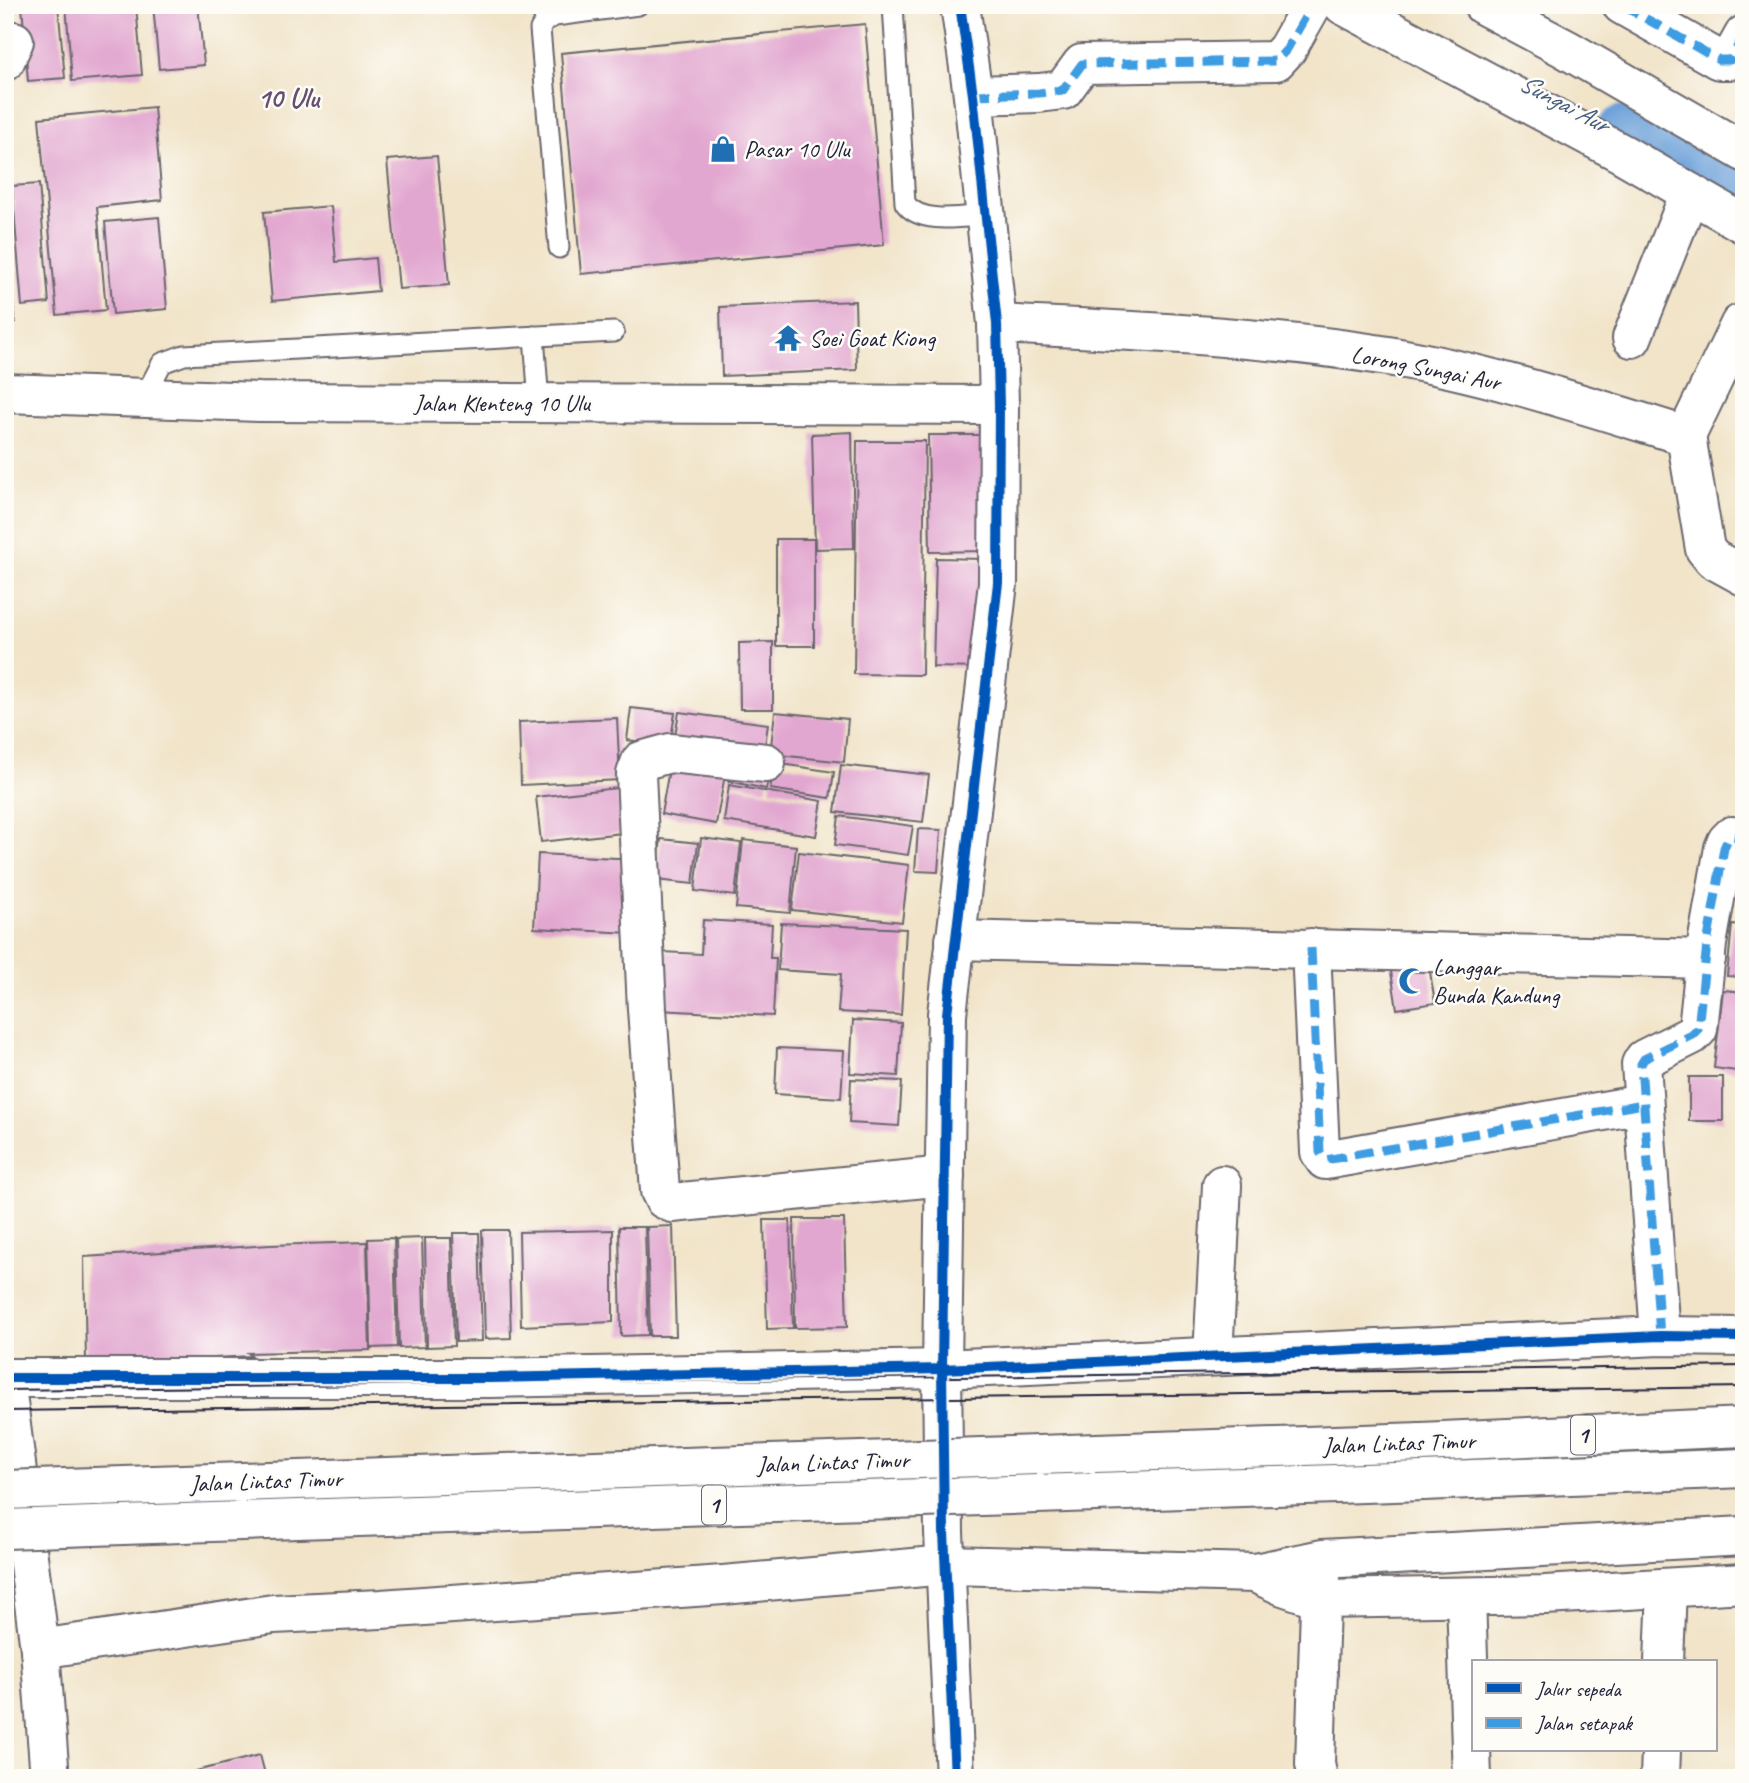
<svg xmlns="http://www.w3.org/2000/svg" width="1749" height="1783" viewBox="0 0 1749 1783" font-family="Caveat,sans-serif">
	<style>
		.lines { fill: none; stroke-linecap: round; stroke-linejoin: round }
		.river { stroke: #6ea2da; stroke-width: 63 }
		.building { fill: #e2a7d0 }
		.lane-casing { stroke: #6a666d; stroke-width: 23 }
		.street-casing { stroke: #6a666d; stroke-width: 42 }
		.secondary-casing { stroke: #6a666d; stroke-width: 42 }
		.highway-casing { stroke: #6a666d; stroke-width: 42 }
		.lane { stroke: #fff; stroke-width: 19 }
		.street { stroke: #fff; stroke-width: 38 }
		.secondary { stroke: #fff; stroke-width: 38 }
		.highway { stroke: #fff; stroke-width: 38 }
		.tram { stroke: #22223b; stroke-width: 2 }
		.highway-bridge-casing { stroke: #6a666d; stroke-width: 42; stroke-linecap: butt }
		.highway-bridge { stroke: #fff; stroke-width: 38 }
		.quiet { stroke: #3c9ce2; stroke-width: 9; stroke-dasharray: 18 9; stroke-linecap: butt }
		.cycleway-casing { stroke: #fdfcf7; stroke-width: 15 }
		.cycleway { stroke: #0057b8; stroke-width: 10 }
		.labels { text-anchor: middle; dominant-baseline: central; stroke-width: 5; stroke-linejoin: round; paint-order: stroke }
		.shield { fill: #fdfcf7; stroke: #646373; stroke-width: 2 }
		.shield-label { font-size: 23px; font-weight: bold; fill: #22223b }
		.poi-label { font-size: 24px; fill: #22223b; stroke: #fdfcf7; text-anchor: start }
		.street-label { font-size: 24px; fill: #22223b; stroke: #fdfcf7 }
		.water-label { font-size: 26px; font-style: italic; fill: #445c83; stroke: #fdfcf7 }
		.quarter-label { font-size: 28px; font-weight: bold; fill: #65516f; stroke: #fdfcf7 }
	</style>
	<rect width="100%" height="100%" fill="#fdfcf7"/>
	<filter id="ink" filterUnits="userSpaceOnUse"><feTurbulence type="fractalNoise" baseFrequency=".0143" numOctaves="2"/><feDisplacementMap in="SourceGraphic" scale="14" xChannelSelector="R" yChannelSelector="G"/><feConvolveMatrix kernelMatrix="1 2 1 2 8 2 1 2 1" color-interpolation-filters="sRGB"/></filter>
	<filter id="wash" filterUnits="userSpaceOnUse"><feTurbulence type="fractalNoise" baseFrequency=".00686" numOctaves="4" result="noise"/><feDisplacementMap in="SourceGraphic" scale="28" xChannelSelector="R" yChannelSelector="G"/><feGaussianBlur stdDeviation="1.57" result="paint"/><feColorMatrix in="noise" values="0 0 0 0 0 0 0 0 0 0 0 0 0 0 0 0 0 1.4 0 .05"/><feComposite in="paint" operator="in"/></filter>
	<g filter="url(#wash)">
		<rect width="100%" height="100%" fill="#f1e4c9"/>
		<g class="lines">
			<path class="river" d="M1626,136L1744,200"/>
		</g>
		<g id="blocks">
			<g class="building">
				<path d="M22,5H58L65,78L28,81Z"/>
				<path d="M66,5H136L142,75L72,81Z"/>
				<path d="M153,5H198L204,65L159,69Z"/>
				<path d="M865,24L884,245L581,274L561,53Z"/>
				<path d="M154,107L162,200L97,207L106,310L57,315L39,118Z"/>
				<path d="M437,156L449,285L399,289L387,160Z"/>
				<path d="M39,184L49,303L22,306L12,186Z"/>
				<path d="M331,206L336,262L375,258L378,291L272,301L264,212Z"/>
				<path d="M159,217L167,309L113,314L105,222Z"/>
				<path d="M5,236H7L15,322L5,323Z"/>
				<path d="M855,301L857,370L722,376L720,307Z"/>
				<path d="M852,432L854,548L815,549L812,434Z"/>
				<path d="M928,435H983L984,551L930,552Z"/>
				<path d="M857,441H925L922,675L854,674Z"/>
				<rect x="776" y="539" width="38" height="107"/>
				<path d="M936,558L985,559L982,668L933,667Z"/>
				<path d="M773,642V709H740L739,643Z"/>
				<path d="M631,708L675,713L670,745L627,740Z"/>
				<path d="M679,712L768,724L763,760L673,748Z"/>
				<path d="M775,712L848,719L844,762L770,754Z"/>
				<path d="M617,718L620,780L521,785L519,722Z"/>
				<path d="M672,753L727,764L716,824L661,814Z"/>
				<path d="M733,759L771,767L766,789L728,781Z"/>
				<path d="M775,763L834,772L830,798L770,789Z"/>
				<path d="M841,765L929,775L923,822L835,812Z"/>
				<path d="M729,785L822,801L816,836L724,821Z"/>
				<path d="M617,788L622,833L541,842L536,797Z"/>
				<path d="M839,816L913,826L908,855L835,845Z"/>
				<path d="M918,829L941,830L938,872L915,871Z"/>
				<path d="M701,838L741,843L735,896L695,891Z"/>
				<path d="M661,839L698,843L693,884L656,880Z"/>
				<path d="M743,840L796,846L790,913L736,908Z"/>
				<path d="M799,852L909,865L902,922L792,910Z"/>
				<path d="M538,854L636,859L632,933L534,928Z"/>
				<path d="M703,920L772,924L770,958H776L773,1016L659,1010L662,952L701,954Z"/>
				<path d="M781,923L906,929L901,1015L838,1012L841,974L778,970Z"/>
				<path d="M1732,925L1744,926V977L1727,976Z"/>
				<path d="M1427,953L1435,1003L1397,1009L1389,959Z"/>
				<path d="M1723,990L1744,992V1072L1714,1068Z"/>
				<path d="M853,1020L901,1023L898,1076L850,1073Z"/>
				<path d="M777,1048L844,1051L841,1098L775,1094Z"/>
				<rect x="1689" y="1077" width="34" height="44"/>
				<path d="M851,1079L902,1081L899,1126L849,1123Z"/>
				<path d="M794,1219H844L847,1327L795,1328Z"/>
				<path d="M764,1220H790L793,1328L767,1329Z"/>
				<path d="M673,1226L676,1336H650L647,1227Z"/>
				<path d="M619,1227H645L648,1335L621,1336Z"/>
				<path d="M482,1230H508L511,1338L485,1339Z"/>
				<path d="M613,1230V1322L521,1326L519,1232Z"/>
				<path d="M453,1233H479L482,1341L456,1342Z"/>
				<path d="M394,1238L397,1347L371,1348L368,1239Z"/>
				<path d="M422,1238L425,1347L399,1348L396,1239Z"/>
				<path d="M425,1238H451L454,1346L427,1347Z"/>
				<path d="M367,1242L370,1350L248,1353L252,1356L156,1361L86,1360L84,1257L270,1245Z"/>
				<path d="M260,1755L266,1778H173L172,1777Z"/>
			</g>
		</g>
	</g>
	<g filter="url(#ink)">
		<use href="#blocks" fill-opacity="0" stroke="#6a666d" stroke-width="2"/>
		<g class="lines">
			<defs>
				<g id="lane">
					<path d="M893,5L905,203C920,225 962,217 985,215"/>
					<path d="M559,248L540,29L545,21L555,16L638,5"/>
					<path d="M534,336L539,403"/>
					<path d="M149,398L151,384L162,363L184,355L614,332"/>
				</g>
				<g id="street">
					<path d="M1343,5L1621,153L1744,224"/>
					<path d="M1483,5L1566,49L1744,152"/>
					<path d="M1622,5L1719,60H1730L1744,35"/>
					<path d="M5,61L14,41"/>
					<path d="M973,95L1039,93L1063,90L1082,64L1276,61L1287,49L1312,5"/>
					<path d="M997,324C1127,331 1259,335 1388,356C1489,373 1588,406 1686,436L1705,549L1713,559L1744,576"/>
					<path d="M1632,338L1690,193"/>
					<path d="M5,393L259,402L999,405"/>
					<path d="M1686,436L1740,324"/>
					<path d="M766,763L670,753L641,761L636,774L647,1009L660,1191L664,1199L672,1203L945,1176"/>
					<path d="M955,940L1706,959"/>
					<path d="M1311,948L1320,1152L1325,1160L1643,1104"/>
					<path d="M1660,1336L1641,1064L1644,1059L1692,1035L1698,1029L1707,944L1724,848L1727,841L1732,836L1744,838"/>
					<path d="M1213,1356L1222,1185"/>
					<path d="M5,1378H490L942,1369"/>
					<path d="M5,1379L40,1649L50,1778"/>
					<path d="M1255,1573L1283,1586L1321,1599L1545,1595L1744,1583"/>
					<path d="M1466,1597L1472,1778"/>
					<path d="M40,1649L273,1614L381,1609L723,1585L946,1565"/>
					<path d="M1664,1662L1667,1588"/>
					<path d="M1318,1778L1315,1764L1321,1574"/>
					<path d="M1660,1778L1661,1750"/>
				</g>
				<g id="secondary">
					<path d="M942,1369L1660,1336L1744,1337"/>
					<path d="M946,1565L1255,1573L1322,1559L1744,1536"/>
					<path d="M955,1778L944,1532L942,1369L947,1014L998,583L999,405L997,324L973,95L960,5"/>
				</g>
				<g id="highway">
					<path d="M1421,1442L1744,1427"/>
					<path d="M1423,1481L1744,1468"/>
				</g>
			</defs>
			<use href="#lane" class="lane-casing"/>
			<use href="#street" class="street-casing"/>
			<use href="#secondary" class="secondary-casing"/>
			<use href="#highway" class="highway-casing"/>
			<use href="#lane" class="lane"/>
			<use href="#street" class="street"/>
			<use href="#secondary" class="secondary"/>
			<use href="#highway" class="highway"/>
			<g class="tram">
				<path d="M5,1390L1744,1366"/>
				<path d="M5,1411L1744,1387"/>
			</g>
			<defs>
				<g id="highway-bridge">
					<path d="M5,1490L1421,1442"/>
					<path d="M5,1529L1423,1481"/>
				</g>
			</defs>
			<use href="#highway-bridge" class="highway-bridge-casing"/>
			<use href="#highway-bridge" class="highway-bridge"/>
			<g class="quiet">
				<path d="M1622,5L1719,60H1730L1744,35"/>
				<path d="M973,95L1039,93L1063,90L1082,64L1276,61L1287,49L1312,5"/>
				<path d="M1311,948L1320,1152L1325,1160L1643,1104"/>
				<path d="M1660,1336L1641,1064L1644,1059L1692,1035L1698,1029L1707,944L1724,848L1727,841L1732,836L1744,838"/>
			</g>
			<defs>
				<g id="cycleway">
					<path d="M5,1378H490L942,1369L1660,1336L1744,1337"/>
					<path d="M955,1778L944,1532L942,1369L947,1014L998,583L999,405L997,324L973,95L960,5"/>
				</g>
			</defs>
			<use href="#cycleway" class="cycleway-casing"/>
			<use href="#cycleway" class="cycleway"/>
		</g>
	</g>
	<defs>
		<symbol id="shop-bare" viewBox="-9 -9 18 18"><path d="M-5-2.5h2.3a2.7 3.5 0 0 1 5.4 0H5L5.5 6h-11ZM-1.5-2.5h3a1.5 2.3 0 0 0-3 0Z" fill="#1f6fb2" stroke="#fdfcf7" stroke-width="2.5" paint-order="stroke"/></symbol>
		<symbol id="temple-bare" viewBox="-9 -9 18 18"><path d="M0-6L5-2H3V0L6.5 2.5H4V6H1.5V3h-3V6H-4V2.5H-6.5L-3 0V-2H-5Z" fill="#1f6fb2" stroke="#fdfcf7" stroke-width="2.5" paint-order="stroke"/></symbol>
		<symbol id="mosque-bare" viewBox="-9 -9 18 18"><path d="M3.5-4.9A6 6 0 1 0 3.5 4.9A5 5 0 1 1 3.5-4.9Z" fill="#1f6fb2" stroke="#fdfcf7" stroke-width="2.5" paint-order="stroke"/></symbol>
	</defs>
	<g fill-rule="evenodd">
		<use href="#shop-bare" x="704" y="130" width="38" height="38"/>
		<use href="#temple-bare" x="769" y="319" width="38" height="38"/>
		<use href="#mosque-bare" x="1393" y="962" width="38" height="38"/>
	</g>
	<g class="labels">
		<g class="shield">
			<rect x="1571" y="1415.5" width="24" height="39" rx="5"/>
			<rect x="702" y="1485.5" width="24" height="39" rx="5"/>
		</g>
		<g class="shield-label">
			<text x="1583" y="1435">1</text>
			<text x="714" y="1505">1</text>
		</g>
		<g class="poi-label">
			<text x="744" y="149">Pasar 10 Ulu</text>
			<text x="809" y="338">Soei Goat Kiong</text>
			<text x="1433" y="967">Langgar<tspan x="1433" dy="28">Bunda Kandung</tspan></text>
		</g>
		<g class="street-label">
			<text transform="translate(1426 368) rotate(11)">Lorong Sungai Aur</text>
			<text x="502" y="403">Jalan Klenteng 10 Ulu</text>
			<text transform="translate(1399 1443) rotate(-2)">Jalan Lintas Timur</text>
			<text transform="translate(833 1462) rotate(-2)">Jalan Lintas Timur</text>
			<text transform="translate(266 1481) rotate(-2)">Jalan Lintas Timur</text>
		</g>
		<g class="water-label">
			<text transform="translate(1564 103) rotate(28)">Sungai Aur</text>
		</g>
		<g class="quarter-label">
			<text x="288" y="97">10 Ulu</text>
		</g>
	</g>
	<rect width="1749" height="1783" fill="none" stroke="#fdfcf7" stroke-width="28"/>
	<rect x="1472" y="1660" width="245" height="91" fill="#fdfcf7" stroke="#a5a5ac" stroke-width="2"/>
	<rect x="1486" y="1683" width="35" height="10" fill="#0057b8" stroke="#a5a5ac" stroke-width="2"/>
	<text x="1536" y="1696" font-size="21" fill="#22223b">Jalur sepeda</text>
	<rect x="1486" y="1718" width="35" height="10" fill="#3c9ce2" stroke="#a5a5ac" stroke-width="2"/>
	<text x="1536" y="1730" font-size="21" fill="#22223b">Jalan setapak</text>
</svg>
